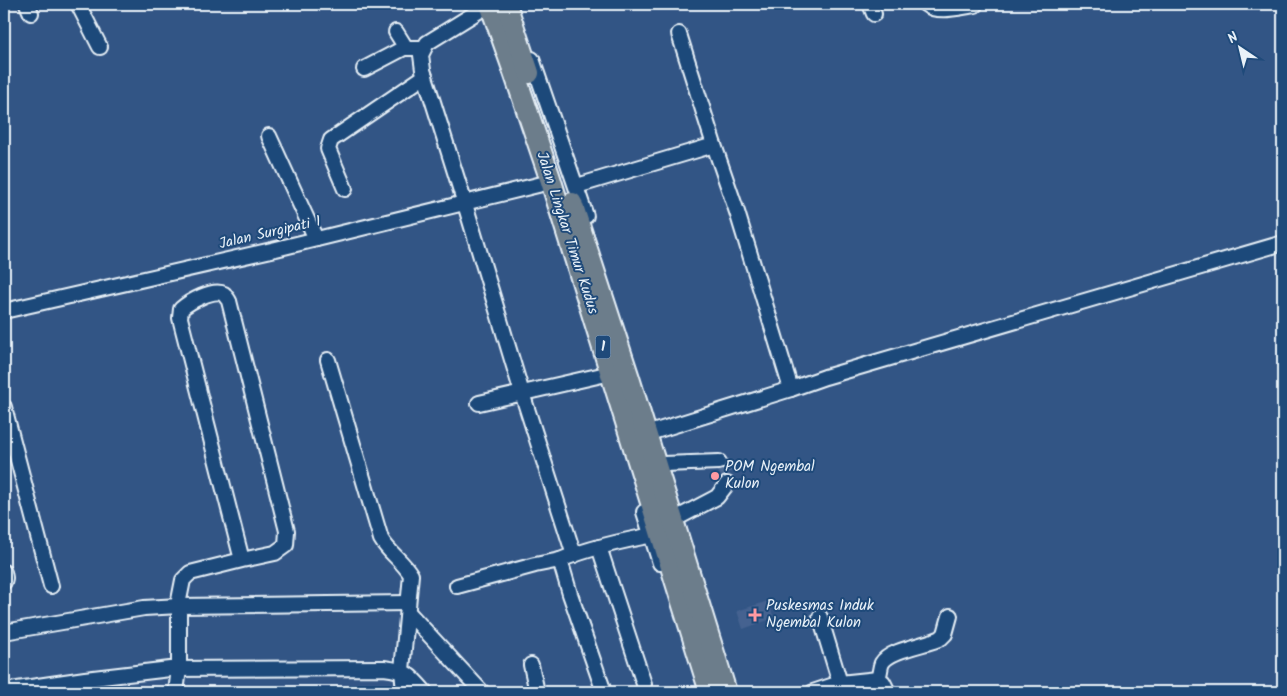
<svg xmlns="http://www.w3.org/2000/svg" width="1287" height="696" viewBox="0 0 1287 696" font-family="Kalam,sans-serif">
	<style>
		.built { fill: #446290 }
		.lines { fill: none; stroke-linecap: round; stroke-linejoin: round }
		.minor-tunnel { stroke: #4d6c96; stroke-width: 14; stroke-dasharray: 14 7; stroke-linecap: butt }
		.minor-casing { stroke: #e8f1f8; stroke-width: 18 }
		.highway-casing { stroke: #e8f1f8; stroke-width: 24 }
		.minor { stroke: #1f4a7a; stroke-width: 14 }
		.highway { stroke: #6c7d8b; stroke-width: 20 }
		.poi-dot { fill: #ff9aa2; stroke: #1f4a7a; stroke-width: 2 }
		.labels { text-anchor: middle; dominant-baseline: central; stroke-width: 4; stroke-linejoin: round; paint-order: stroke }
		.shield { fill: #1f4a7a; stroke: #acbfd2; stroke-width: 1 }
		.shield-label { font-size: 14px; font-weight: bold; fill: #e8f1f8 }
		.street-label { font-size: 15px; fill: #e8f1f8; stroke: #1f4a7a }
		.poi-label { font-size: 15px; fill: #e8f1f8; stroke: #1f4a7a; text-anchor: start }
	</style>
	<rect width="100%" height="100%" fill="#325585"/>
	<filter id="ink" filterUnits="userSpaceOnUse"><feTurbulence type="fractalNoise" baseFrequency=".02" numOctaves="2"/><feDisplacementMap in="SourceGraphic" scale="10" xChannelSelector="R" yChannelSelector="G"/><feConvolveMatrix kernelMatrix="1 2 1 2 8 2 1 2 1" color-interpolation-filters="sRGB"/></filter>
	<g filter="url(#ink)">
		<path class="built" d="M768,601L774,618L743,629L737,611Z"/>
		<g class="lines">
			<path class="minor-tunnel" d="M719,462C726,469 730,474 727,484"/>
			<defs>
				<g id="minor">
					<path d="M27,4L31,13"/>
					<path d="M78,4L100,47"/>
					<path d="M870,4L874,14"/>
					<path d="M925,4C937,14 960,7 975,5"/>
					<path d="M482,9L427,43L421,55L423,70L465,204L522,393L574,555"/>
					<path d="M396,32L406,48"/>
					<path d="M532,59L586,216"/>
					<path d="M364,69L404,48H423"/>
					<path d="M269,136L316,239"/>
					<path d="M577,186L714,145L679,34"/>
					<path d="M345,189L328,149L331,140L425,76"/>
					<path d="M4,311L276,249L542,184"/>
					<path d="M328,360L381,539C389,553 403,561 411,575L402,670L404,692"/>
					<path d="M791,389L825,377L1283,243"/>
					<path d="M479,403L602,375"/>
					<path d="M4,407L51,586"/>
					<path d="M646,434L791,389L737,212L714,145"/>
					<path d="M648,468L663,464L719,462"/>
					<path d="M644,512L660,563"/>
					<path d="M665,522L679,517L717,497L727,484"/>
					<path d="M599,547L644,684"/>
					<path d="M4,572L5,578L4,582"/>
					<path d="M457,586L535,565L560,560"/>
					<path d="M408,612L482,692"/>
					<path d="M820,617L840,683"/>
					<path d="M4,632L144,608L179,606L408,603"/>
					<path d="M531,665L537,692"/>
					<path d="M878,679C880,674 880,667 882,663C890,649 927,645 941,638L945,634L950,616"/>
					<path d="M4,691L85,679L170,669L384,668C407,671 410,674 425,692"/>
					<path d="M176,692L179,669V600L183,580L190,573L242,560L275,553L286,545L287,531L229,301C229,300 224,295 224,294C213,288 189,302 181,309L180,318L242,560"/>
					<path d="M604,692L570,594L560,560C592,547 625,540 659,534"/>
					<path d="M813,692L840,683L878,679L883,682L888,692"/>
				</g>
				<g id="highway">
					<path d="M490,4L512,66L550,178L710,692"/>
					<path d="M506,4L529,73"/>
					<path d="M572,203L629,378L726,692"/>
				</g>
			</defs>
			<use href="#minor" class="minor-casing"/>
			<use href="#highway" class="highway-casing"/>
			<use href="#minor" class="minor"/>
			<use href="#highway" class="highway"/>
		</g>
	</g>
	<g class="poi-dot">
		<circle cx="715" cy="476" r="5"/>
		<path d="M752.5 607.5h5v5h5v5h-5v5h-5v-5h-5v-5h5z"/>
	</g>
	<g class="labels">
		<rect class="shield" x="595.5" y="335.5" width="15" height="23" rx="4"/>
		<g class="shield-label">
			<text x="603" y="347">1</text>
		</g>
		<g class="street-label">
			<text transform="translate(270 233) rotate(-13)">Jalan Surgipati 1</text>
			<text transform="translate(567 233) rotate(72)">Jalan Lingkar Timur Kudus</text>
		</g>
		<g class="poi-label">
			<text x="725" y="467">POM Ngembal<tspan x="725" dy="17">Kulon</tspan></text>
			<text x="766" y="606">Puskesmas Induk<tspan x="766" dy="17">Ngembal Kulon</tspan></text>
		</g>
	</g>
	<rect width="1287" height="696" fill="none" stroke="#1f4a7a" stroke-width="20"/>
	<rect x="10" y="10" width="1267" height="676" fill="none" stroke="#e8f1f8" stroke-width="2" filter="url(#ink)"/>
	<g transform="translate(1240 48) rotate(325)" stroke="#1f4a7a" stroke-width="4" paint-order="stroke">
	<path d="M0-4L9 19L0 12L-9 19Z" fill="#e8f1f8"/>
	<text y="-8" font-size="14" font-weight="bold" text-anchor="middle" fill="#e8f1f8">N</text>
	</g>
</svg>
